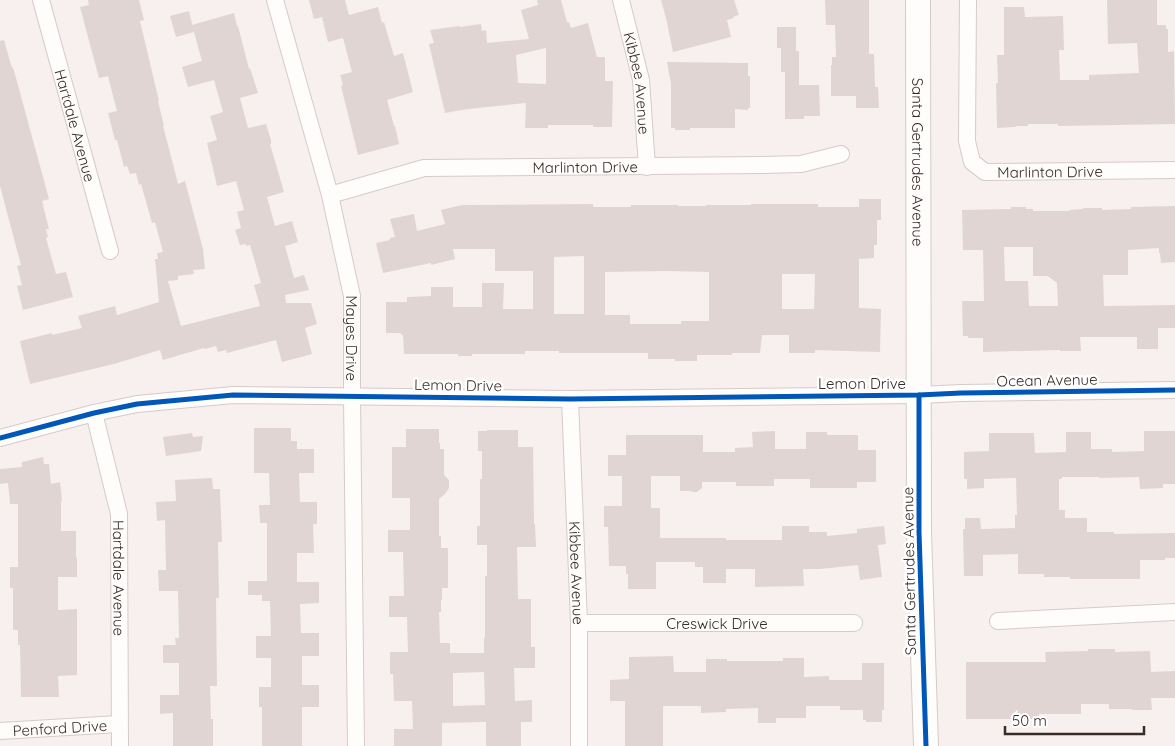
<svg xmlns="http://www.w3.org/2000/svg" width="1175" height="746" viewBox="0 0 1175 746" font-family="Quicksand,sans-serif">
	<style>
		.building { fill: #e0d5d3; fill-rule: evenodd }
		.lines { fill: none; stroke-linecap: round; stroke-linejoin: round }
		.street-casing { stroke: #d5cbc9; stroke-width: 18 }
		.secondary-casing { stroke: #d5cbc9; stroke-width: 26 }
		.street { stroke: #fefdfc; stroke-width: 16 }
		.secondary { stroke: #fefdfc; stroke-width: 24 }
		.cycleway-casing { stroke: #fff; stroke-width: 8 }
		.cycleway { stroke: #0057b8; stroke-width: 5 }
		.labels { text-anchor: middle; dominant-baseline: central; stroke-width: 5; stroke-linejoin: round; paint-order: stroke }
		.street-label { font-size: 15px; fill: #382c29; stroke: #fff }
	</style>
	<rect width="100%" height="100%" fill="#f8f0ee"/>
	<g class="building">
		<path d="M88,0H139L144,20L140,21L159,101H158L164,126H163L173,164L178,184L185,181L203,249L205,269L193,270L194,274L178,276V280L168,281L181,326L260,306L254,285L261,283L250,245L246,246V244L240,245L235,230L241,228L237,212L244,210L236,181L217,186L207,143L217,140L210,116L223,112L214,80L188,87L182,67L202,61L192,25L234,13L237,26H238L249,69L250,68L258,93L240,98L248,128L266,124L271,140V144H270L284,192L267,197L275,226L292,221L298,242L285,246L294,278L304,275L309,290L285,295L286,303H311L317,324L305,328L312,354L282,362L276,340L227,353L226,350L218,352L216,346L205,349L204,348L163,360L160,350L117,363H118L30,384L20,341L52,333V335L82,328L78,316L115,306L117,315L159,302L155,259H158L157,253L163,252L155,222L152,223L141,184L139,185L136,173L130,174L127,166L124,167L117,140H115L108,113L117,111L112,92L108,76L99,78L80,7L89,5Z"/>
		<path d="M309,0H345L349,15L378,7L382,23L384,22L394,56L403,53L413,92L387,100L394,126H395L399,144L358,155L341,86L343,85L340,75L352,72L343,38L328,42L322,17L314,19Z"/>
		<path d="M537,0H561L567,22H569L571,28L588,23L597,57H605V81H613L612,127H593V125H548V128H525L526,103L468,109L445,113L429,44L434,43L430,30L459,26L460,27L481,24L482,31L486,30L487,43L529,39L521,10L538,5ZM546,48V84L518,83L516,55Z"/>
		<path d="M661,0H734L739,15L733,17L734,18L727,20L731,37L673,52L666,18Z"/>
		<path d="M825,0H869V54H874L875,87H878L879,108H856V96H831V65H832V57H836L835,25H826Z"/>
		<path d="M1107,0H1157V25H1166V29H1168V52L1174,51L1175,124L1058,126V124H1028V126H1016V127L997,128L996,83H998L997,55H1004V7H1024L1025,17L1063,16L1064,50H1059L1060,80H1089V75L1139,73L1137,43L1108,44Z"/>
		<path d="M189,11L194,32L176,37L170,16Z"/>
		<path d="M777,27H796V51H799V85H819L820,116H804V119H785V72H781V48H777Z"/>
		<path d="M4,40L12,68L13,67L49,199L42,201L49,229H46L48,237L46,238L56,274L66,272L73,297L23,310L17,286L22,285L17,266L21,265L0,186V41Z"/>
		<path d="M667,62L748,63V76H750V108H748V110L735,109V128H690V130H675V128H671V84Z"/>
		<path d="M859,199H881V220H877V245H874V258L859,259V308L881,309L880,352L815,350V353H789V335H762L760,353H732V355H697V361H675V359H648V353H559V351H525V354H472V356H458V354H404L403,335H401V333H386V302H407V297L431,296V287H453V307H482V283H504L503,309H533V271H495V249H453L455,259L431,265V263L383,273L376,243L390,240V238L395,237L390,219L414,214L417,231L445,224L441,210L462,205L593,204V207H631V205H678V206H706V205H751V204H818V207H859ZM584,256V314H554V257ZM667,271L709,272V321H681V324H630V315H605V272ZM782,274H815L814,309H782Z"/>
		<path d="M1175,206V262L1161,263L1160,253H1159V248L1128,250V275H1103L1104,306L1175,305V328H1158V349H1137V337H1080L1081,351H1060V350L983,352V338H968V336H963L962,301H984L983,250H963L962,210L1007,209H1011V207H1026V209H1033V211H1069V210L1083,209V208H1102V210L1131,209V207ZM1004,247H1033V276H1048L1057,283L1058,306H1029L1028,281H1005Z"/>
		<path d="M254,428H291V441H297V449H314V473H299L300,502H317V524H313L314,553H297V582H319V603L300,604L301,633H319V656H302V685H319V707H302V746H262V707H259V687H271V658H256V636H271L270,601H262V595H248V581H267V523H260L259,505H270L269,473H254Z"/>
		<path d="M406,429H439V443H440V449H444V475L449,480V488L445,494L439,499V536H441V548H448V588H442V600H441V612H439L440,643H450V653H484V638H485V576H487V545H477V526H480V479H482V451H478V431H487V430H518V447H533L534,524H535L536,547H517L518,599H531V647H535V668H514L515,701L532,700V722H521V746H486V722L442,723V746H394V729H413L412,701H394L393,674H390V652H408L407,617H389V596H404L403,552H388V530H410V498H392V447H406ZM484,672L485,705L453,706V673Z"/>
		<path d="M775,431V449H806V432H827V435H858V450H876V482H857V488H810V479H774V486H736V482H702V488L697,492H694L689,491H680V476H651V508H660V538H726V540H782V526H809V532H827V536L857,533V529L884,526L886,544L878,545L882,577L860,580L858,565L820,569H803L804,586L755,587V569H726V583H703V567H695V562H656V589H628V574H626V566H609L608,527H604V506H622V476H608V455H626V435H703V452H735V448L753,447L752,432Z"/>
		<path d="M1144,431H1175V484H1163V488L1140,489L1139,477L1099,478V477H1062V479H1059V510H1065V518H1087V532H1114V534L1175,533V558H1165V560H1140V579H1070V577H1044V574H1018V554L983,555V576H964L963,529H965V518H980L981,529L1015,528V515H1017L1016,478L984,479V488L967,489V479H964V452L989,451V433H1034L1035,453L1066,452V432H1091V449H1112V452L1144,451Z"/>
		<path d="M192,433L193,437L203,436L201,451L166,456L163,437Z"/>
		<path d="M43,457L44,464H49L51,484L60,482L62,501H61V531H76V558H77V577H58V610L77,609V675L58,676L59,697H21L20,645H18V630H13V588H10V567H18V504H10L8,483L0,484V469L22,467V462Z"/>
		<path d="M212,478L213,489H220L222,542H218L219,598H216L217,686H210L211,719H213V746H173V713L160,714V695H179V663H163V645H176L175,638H179L178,591H159L158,570H166L165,520L157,521L156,502L176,501L175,480Z"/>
		<path d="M1088,649H1115V652L1150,651L1151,672L1175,671V698H1151L1152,710H1132V709H1109V704H1081V714H1039V719H966V662H1046L1045,652L1088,651Z"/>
		<path d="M673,656L674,672H706V659H727V661H783V658H804V677L829,676V680H862V663H884V710H882V722H866V720H863V710H840V706H806V718H776V723H758V708L726,709V712L701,713V706H663V746H625V701H610V680L629,679V657Z"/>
	</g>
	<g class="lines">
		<defs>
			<g id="street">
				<path id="s1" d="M41,0L110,251"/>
				<path id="s2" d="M275,0L330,195L352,296V397L356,746"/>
				<path id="s3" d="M621,0L641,80L647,167"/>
				<path id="s4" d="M968,0L967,141L972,162L985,172L1175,170"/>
				<path id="s5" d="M330,195L424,168L763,165L801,164L841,154"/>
				<path id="s6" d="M570,399L579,623V746"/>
				<path id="s7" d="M94,413L119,514L120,746"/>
				<path d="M0,438L94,413L137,404L233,395L570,399L919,395L961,393L1175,390"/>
				<path d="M998,621L1175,612"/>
				<path id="s8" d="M579,623H854"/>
				<path id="s9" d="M0,731L119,724"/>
			</g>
			<g id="secondary">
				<path id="s10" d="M918,0L919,532L926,746"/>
			</g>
		</defs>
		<use href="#street" class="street-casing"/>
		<use href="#secondary" class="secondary-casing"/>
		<use href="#street" class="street"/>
		<use href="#secondary" class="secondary"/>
		<defs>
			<g id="cycleway">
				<path d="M919,395V532L926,746"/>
				<path d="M0,438L94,413L137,404L233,395L570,399L919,395L961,393L1175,390"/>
			</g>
		</defs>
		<use href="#cycleway" class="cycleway-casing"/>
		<use href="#cycleway" class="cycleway"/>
	</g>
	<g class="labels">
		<g class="street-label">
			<text stroke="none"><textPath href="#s3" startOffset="85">Kibbee Avenue</textPath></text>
			<text stroke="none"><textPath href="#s1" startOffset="130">Hartdale Avenue</textPath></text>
			<text stroke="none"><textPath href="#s10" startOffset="162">Santa Gertrudes Avenue</textPath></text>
			<text stroke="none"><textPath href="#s5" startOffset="259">Marlinton Drive</textPath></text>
			<text stroke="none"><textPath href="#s4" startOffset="244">Marlinton Drive</textPath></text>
			<text stroke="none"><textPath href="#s2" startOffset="348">Mayes Drive</textPath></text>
			<text transform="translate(1047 380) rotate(-1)">Ocean Avenue</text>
			<text x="862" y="383">Lemon Drive</text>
			<text transform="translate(458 385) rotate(1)">Lemon Drive</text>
			<text transform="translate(909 571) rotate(-91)">Santa Gertrudes Avenue</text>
			<text stroke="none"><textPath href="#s6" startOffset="174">Kibbee Avenue</textPath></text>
			<text stroke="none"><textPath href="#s7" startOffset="168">Hartdale Avenue</textPath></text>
			<text stroke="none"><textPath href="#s8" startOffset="138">Creswick Drive</textPath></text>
			<text stroke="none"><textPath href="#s9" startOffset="60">Penford Drive</textPath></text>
		</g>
	</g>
	<path d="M1005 726v8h139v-8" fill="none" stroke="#382c29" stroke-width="2.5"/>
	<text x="1012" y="726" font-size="15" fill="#382c29" stroke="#ffffff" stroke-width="4" paint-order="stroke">50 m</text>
</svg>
